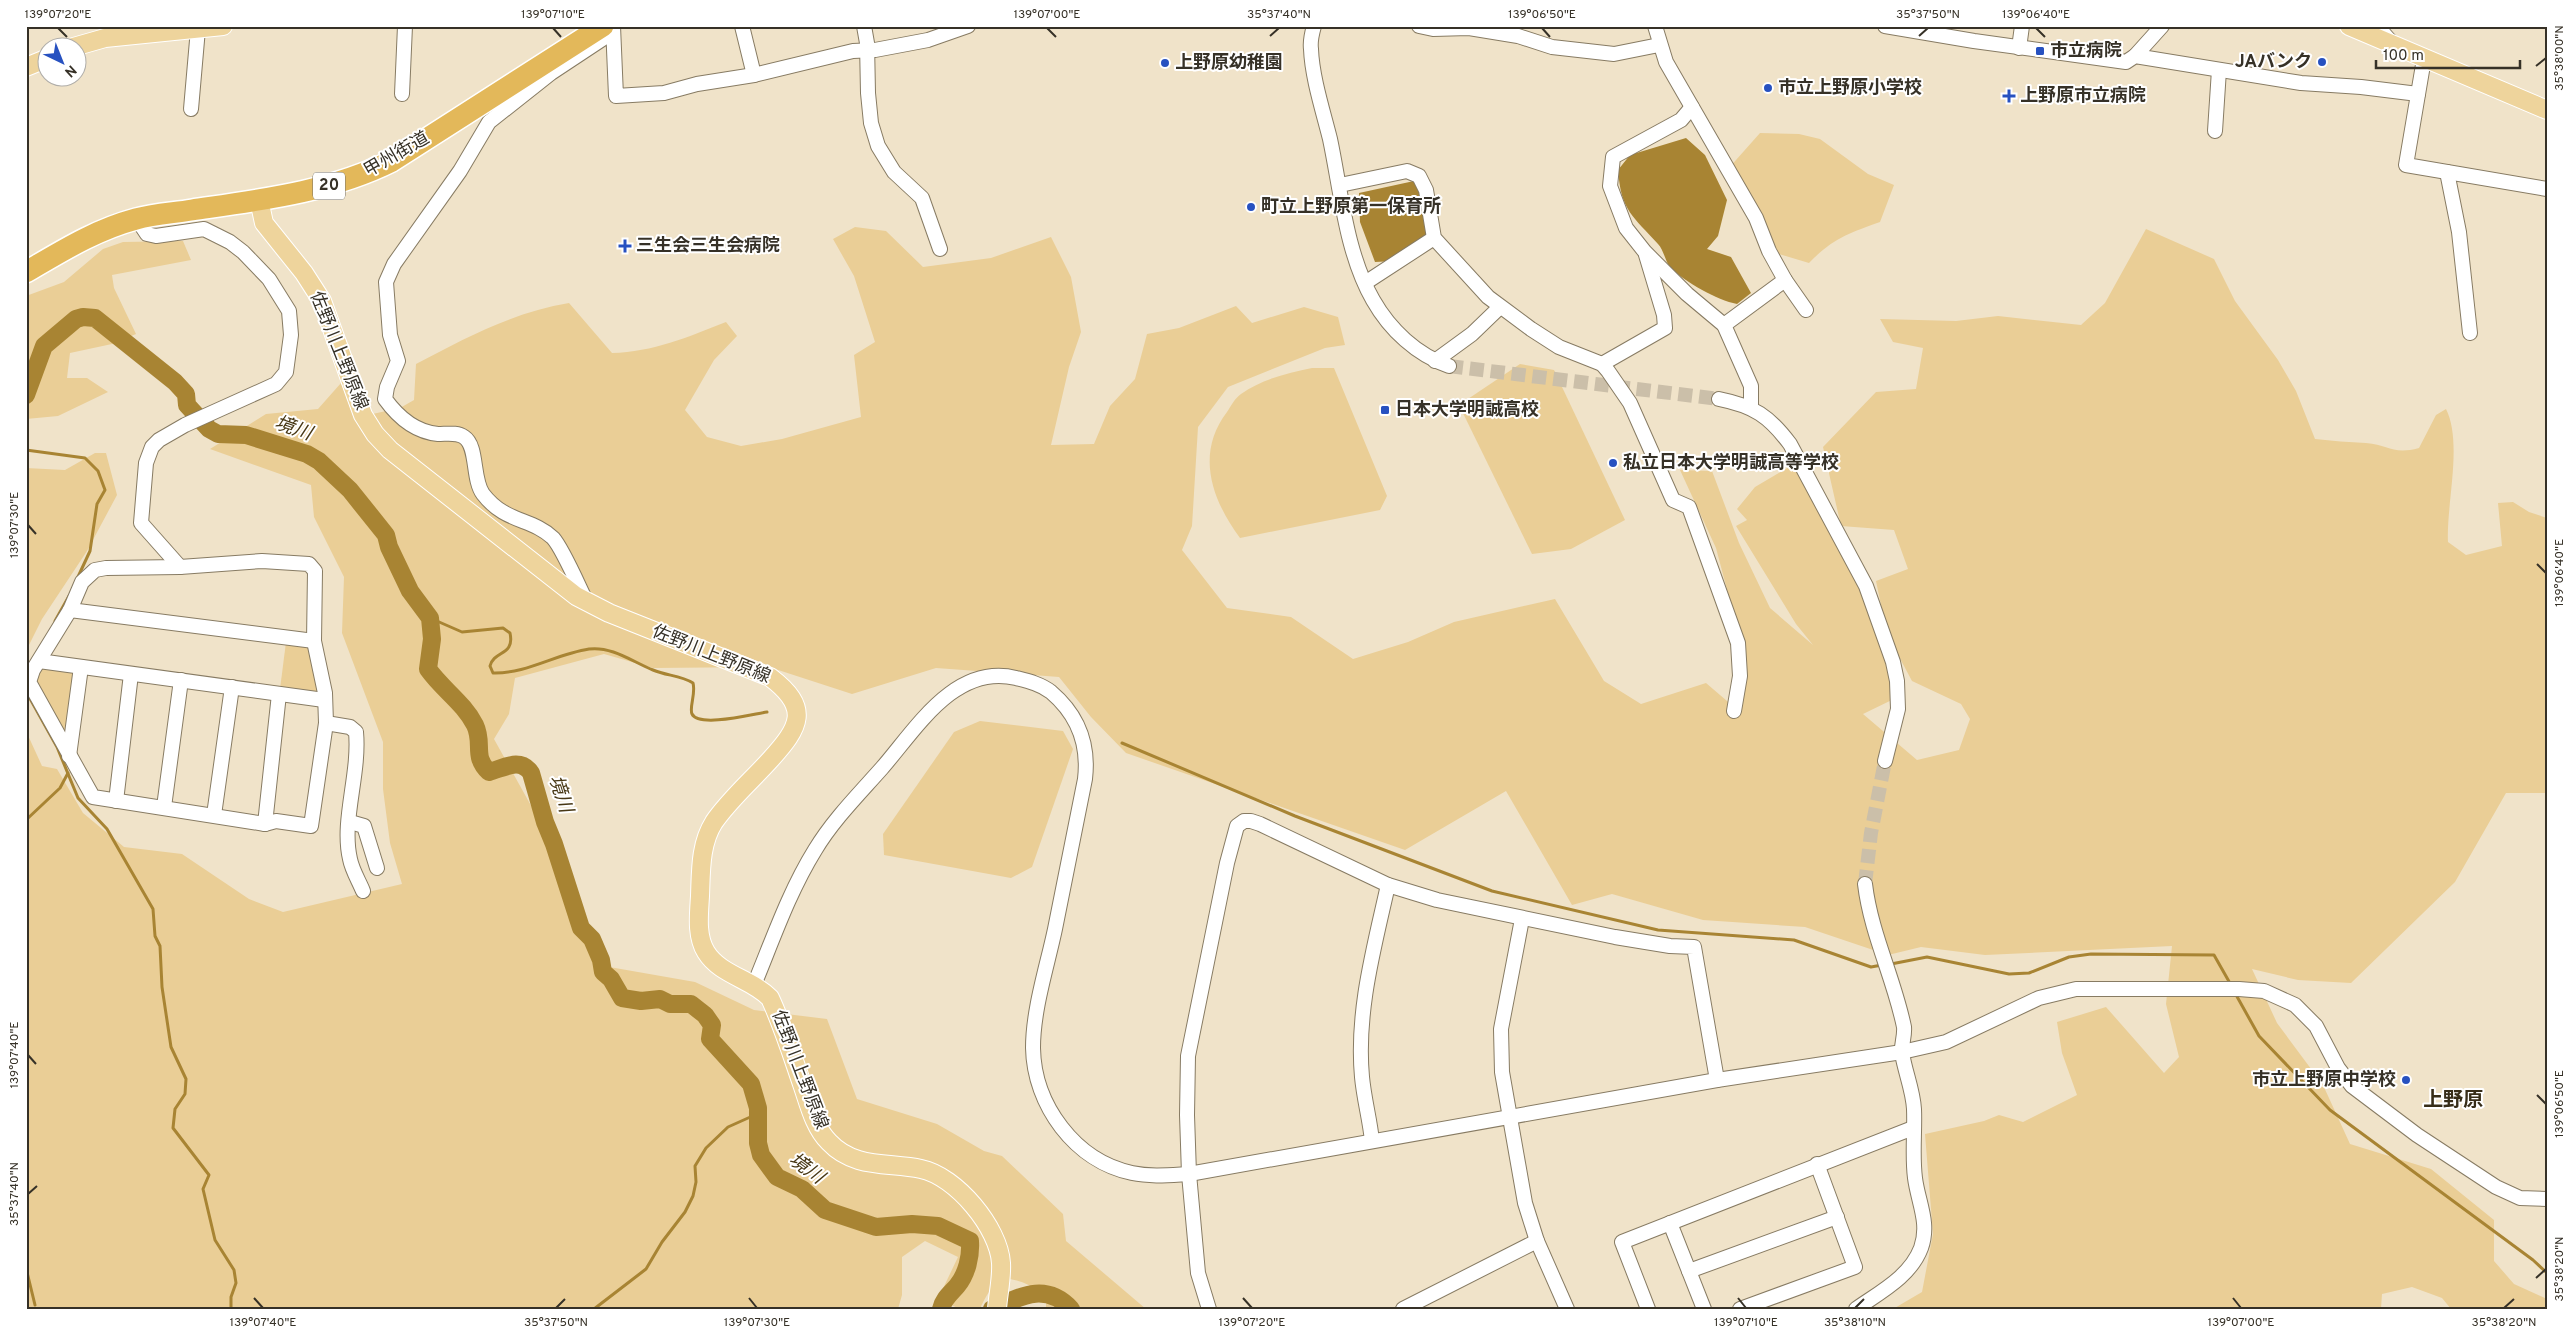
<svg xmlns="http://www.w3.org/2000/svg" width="2573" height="1335" viewBox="0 0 2573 1335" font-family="Overpass,'Noto Sans JP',sans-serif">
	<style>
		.green { fill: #eace96 }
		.water { fill: #a88433 }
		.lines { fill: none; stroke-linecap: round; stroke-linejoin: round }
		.stream { stroke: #a88433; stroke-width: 3 }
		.river { stroke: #a88433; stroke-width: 18 }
		.minor-tunnel { stroke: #cbbfa9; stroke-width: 14; stroke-dasharray: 14 7; stroke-linecap: butt }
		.minor-casing { stroke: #877b63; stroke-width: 16 }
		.major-casing { stroke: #fff; stroke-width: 20 }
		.highway-casing { stroke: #fff; stroke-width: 24 }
		.minor { stroke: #fff; stroke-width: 14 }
		.major { stroke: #eed49c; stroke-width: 18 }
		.highway { stroke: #e3b85a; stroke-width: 21 }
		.ticks { fill: none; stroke: #363127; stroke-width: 2 }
		.poi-dot { fill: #2751c0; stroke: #fff; stroke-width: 2 }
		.labels { text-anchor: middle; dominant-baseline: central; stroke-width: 4; stroke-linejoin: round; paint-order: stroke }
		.shield { fill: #fff; stroke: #726f68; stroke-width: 1 }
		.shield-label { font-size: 16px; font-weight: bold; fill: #363127 }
		.poi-label { font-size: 18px; font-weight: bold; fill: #363127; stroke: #fff; text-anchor: start }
		.street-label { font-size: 18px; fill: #363127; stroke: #fff }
		.water-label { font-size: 19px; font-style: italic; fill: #483815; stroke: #fff }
		.quarter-label { font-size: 20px; font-weight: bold; fill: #372d18; stroke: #fff }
		.neatline { fill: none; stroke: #363127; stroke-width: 2 }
		.ticks-label { font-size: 12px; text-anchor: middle; fill: #363127 }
	</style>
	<rect width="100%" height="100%" fill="#f0e3c9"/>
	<g class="green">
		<path d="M1760,133L1799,134L1820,139L1868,174L1894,185L1880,222C1849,233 1832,239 1809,263L1769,251L1728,169Z"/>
		<path d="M855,227L886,231L923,267L991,258L1051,237L1071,277L1081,332L1069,367L1051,445L1094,444L1110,406L1135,379L1147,334L1179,328L1236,306L1252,323L1304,307L1338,317L1345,345L1325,348L1228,387L1198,427L1192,526L1182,550L1227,608L1291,617L1353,659L1408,642L1454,622L1555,599L1604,681L1641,704L1706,683L1741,713L1743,650L1716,548L1680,470L1712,471L1739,543L1770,608L1813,645L1796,624L1736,526L1747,520L1737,509L1755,487L1799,461L1866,586L1898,697L1863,714L1917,760L1959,750L1970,719L1961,704L1912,681L1887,634L1876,581L1908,569L1894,530L1841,526L1823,447L1876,392L1916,389L1923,348L1893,342L1880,319L1956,321L1998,316L2081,325L2105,303L2146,229L2214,259L2235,301L2278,360L2296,391L2315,439C2332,441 2349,442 2366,443C2389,445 2393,455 2419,448L2436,415L2446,409C2463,443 2446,505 2448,542L2466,555L2502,546L2498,503L2513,502L2529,512L2547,518V793H2506L2455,882L2351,983L2298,980L2252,969L2277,1023L2323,1085L2350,1144L2431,1169L2494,1220V1261L2514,1284L2547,1299V1309H2451L2442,1298L2412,1287L2382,1294L2381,1309H1893L1922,1292L1933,1234L1925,1134L1984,1121L1999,1115L2023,1122L2077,1095L2062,1053L2057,1022L2106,1007L2164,1073L2179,1057L2166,1004L2172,946L1985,955L1921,947L1888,955L1805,927L1703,920L1612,894L1572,905L1506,791L1405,850L1126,753L1091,717L1059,677L936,668L852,694L769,667L653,668L604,654L515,678L509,714L494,739L554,847L598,965L695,982L754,1010L827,1019L857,1099L937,1124L984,1151L1002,1156L1063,1214L1066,1241L1146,1309H1046V1294C1012,1276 998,1268 980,1309H960L938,1299L958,1257L925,1241L902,1257V1295L898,1309H26V731L42,766L57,769L83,813L124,847L182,854L249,899L283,912L402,884L390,843L383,789V742L342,633L344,577L314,517L311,485L210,449L266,414L318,409L341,383L354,418L400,408L414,400L416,364C465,338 514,312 569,303L612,353C653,352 688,337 726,322L737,336L714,360L685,410L707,437L741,446L782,439L861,417L854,355L875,342L854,276L833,239Z"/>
		<path d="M183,241L191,260L112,275L114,288L136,334L112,344L70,353L67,378H87L108,392L58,416L26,419V296L64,282L103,249L123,242Z"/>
		<path d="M1520,364L1554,370L1625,520L1571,549L1532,554L1459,405Z"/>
		<path d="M1312,368H1334L1387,496L1380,510L1240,538C1212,500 1195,454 1227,412C1231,406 1235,398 1241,394C1262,379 1288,373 1312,368Z"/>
		<path d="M95,453H106L117,495L87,551L42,619L26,651V468L65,470Z"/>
		<path d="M286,642L309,644L320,689L314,694L280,689Z"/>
		<path d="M44,668L72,671L77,675L65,739L35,687L36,673Z"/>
		<path d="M980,721L1063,731L1073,749L1032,867L1011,878L884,855L883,834L954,732Z"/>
	</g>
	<g class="water">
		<path d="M1686,138L1705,155L1727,200L1718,236L1707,249L1731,257L1751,293L1737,304C1717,300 1685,282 1671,268C1665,262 1664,250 1658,244C1633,216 1621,211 1618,170L1630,155Z"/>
		<path d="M1414,181L1430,199L1429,235L1395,261L1375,262L1360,222L1359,193Z"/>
	</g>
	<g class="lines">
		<g class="stream">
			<path d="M26,450L85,458L98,471L105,490L97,504L90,551L77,579"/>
			<path d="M430,618L462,632L503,628L510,633C515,656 494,650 490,666L493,673C526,674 556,654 589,649C612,646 633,662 653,670C667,676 680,675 693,683C696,694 689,707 692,714C699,728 753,714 767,712"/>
			<path d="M55,621L69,596"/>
			<path d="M28,695L57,747L78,798L107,829L153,909L155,936L160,946L162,987L171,1047L186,1079L185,1094L175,1109L173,1128L209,1175L203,1189L215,1240L234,1270L236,1283L231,1297V1309"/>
			<path d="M1122,743L1295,816L1492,891L1658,930L1794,940L1871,967L1882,965"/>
			<path d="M26,820L60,788L68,773"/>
			<path d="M1891,964L1927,957L2009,974L2029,973L2069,957L2091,954L2214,955L2231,985"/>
			<path d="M2235,993L2259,1036L2330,1110L2533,1260L2547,1273"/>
			<path d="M26,1268L35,1305"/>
			<path d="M594,1309L646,1269L662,1242L685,1212L693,1196L696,1182L695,1166L706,1148L728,1127L757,1114"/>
		</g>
		<g class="river">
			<path d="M26,395L44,346L76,319L83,317L95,318L175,382L186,394L187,405L209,429L218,434L246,435L307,454L319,461L350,490L386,535L389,547L410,591L430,618L432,639L428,669C442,689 464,703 475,725C484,744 472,756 489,772C504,768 520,757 531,773L545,822L554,844L581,928L592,939L601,960L603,972L611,979L622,998L641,1001L660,999L670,1004H691L705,1015L712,1025L710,1039L751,1084L758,1108V1143L761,1155L777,1177L802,1189L825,1210L876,1227L912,1224L938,1226L970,1241C971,1256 967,1274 957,1286C951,1293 943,1299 941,1309"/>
			<path d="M992,1309C1021,1296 1046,1282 1071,1309"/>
		</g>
		<g class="minor-tunnel">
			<path d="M1449,366L1719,399"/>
			<path d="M1865,884L1871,833L1885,761"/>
		</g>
		<defs>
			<g id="minor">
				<path d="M613,26L616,96L664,93L697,84L754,75L853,51L875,50L928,40L968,26"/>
				<path d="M742,26L754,75"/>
				<path d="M864,26L867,43L868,93L871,123L878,146L894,172L922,198L940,249"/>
				<path d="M1314,26C1312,33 1310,42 1311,49C1312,77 1323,111 1330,139C1341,191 1346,253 1373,300C1390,330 1417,355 1449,366"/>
				<path d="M1419,26L1433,29L1469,28L1518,36L1552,47L1614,54L1659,45"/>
				<path d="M1655,26L1666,62L1756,218L1769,251L1785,280L1806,310"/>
				<path d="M1885,26L1974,41L2126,62L2135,56L2301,83L2361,87L2418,94"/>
				<path d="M2377,26L2393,44"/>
				<path d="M2019,48L2022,26"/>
				<path d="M2135,56L2162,26"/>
				<path d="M2424,59L2406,165L2547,189"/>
				<path d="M402,94L405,26"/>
				<path d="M1692,107L1681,120L1613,157L1610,186L1626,228L1645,252L1687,294L1724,325L1751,386V408"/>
				<path d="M191,109L198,29"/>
				<path d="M2215,131L2219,70"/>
				<path d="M2447,172L2459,232L2470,333"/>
				<path d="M1340,185L1407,171L1419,176L1426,190L1434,238L1488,297L1531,329L1559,347L1602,364L1608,371L1630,403L1673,500L1689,507L1738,643L1740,676L1734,711"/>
				<path d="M137,219L147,234L156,236L204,229L230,242L243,252L269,279L289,311L291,335L286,372L276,384L185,425L159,440L152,447L146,463L141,523L180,567"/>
				<path d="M1365,283L1434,238"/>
				<path d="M1724,325L1785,280"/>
				<path d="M1435,361L1472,334L1500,307"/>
				<path d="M1602,364L1665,328L1664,315L1646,255"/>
				<path d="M1719,399C1754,406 1769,416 1790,444L1866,586L1893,662L1897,681L1898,709L1885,761"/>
				<path d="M262,561L309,564L315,571L314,641L325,693L326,723L311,826L276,821L265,824L93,797L29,682L33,670L70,610L82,582L95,570L106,568L180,567Z"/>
				<path d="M587,603C579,587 563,549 553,538C532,518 505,523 483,494C472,479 478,446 464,437C457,432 447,434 438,434C416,432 398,417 385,399L387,387L398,361L390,335L386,282L394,264L460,171L489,122L551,73L613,32"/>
				<path d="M70,610L314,641"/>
				<path d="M39,661L324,700"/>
				<path d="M326,723L350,727L356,732C360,774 341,821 350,859C352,870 359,881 363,891"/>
				<path d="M69,756L81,667"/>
				<path d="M116,801L131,674"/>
				<path d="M164,807L181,680"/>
				<path d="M214,815L232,687"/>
				<path d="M350,822L364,826L377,868"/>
				<path d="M265,824L279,694"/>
				<path d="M1522,919L1501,1029L1502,1072L1525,1203L1537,1241L1567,1309"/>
				<path d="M754,985C773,939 789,892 815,850C833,820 859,794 882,768C916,729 955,663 1016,678C1028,681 1041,684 1051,692C1078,715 1089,745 1085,779C1075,829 1065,879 1055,929C1047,967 1033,1009 1033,1048C1034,1105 1075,1161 1132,1173C1151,1177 1170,1175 1189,1174L1717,1080L1902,1052L1946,1042L2039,998L2076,989H2239L2264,991L2295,1005L2316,1026L2338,1068L2352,1086L2417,1135L2496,1187L2520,1198L2547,1199"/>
				<path d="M1372,1141C1370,1120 1364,1099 1362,1077C1356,1012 1374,948 1388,885"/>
				<path d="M1670,1223L1704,1309"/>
				<path d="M1689,1271L1837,1217"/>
				<path d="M1209,1309L1198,1273L1189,1174L1187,1115L1188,1056L1227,863L1237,826L1244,821H1251L1260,824L1388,885L1437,900L1615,937L1670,946L1694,947L1717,1080"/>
				<path d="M1403,1309L1537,1241"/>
				<path d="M1648,1309L1622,1242L1913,1128"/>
				<path d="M1740,1309L1855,1267L1817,1164"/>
				<path d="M1856,1309C1880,1292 1910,1277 1921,1248C1930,1223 1918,1202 1915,1178C1912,1155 1915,1132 1914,1109C1913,1090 1905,1072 1902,1053C1901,1045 1905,1036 1904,1027C1894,978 1871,934 1865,884"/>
			</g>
			<g id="major">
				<path d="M2349,26L2547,110"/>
				<path d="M70,48L105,38L223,26"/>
				<path d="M26,67L48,58"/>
				<path d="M259,200L264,223L304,273L322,301L363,415L375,434L390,450L576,596L609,613L770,677C811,708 800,727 770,760C752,780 729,800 714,822C700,844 701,871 700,896C699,914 696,936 706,952C720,975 752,979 770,998C783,1026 792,1055 802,1084C809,1104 814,1127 829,1142C854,1169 889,1162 921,1169C956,1176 999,1228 1001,1263C1002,1278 998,1294 997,1309"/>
			</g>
			<path id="highway" d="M26,272C62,251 95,230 136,219C154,214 174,213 192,210C260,200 330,192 392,161L603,26"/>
		</defs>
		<use href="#minor" class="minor-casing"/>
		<use href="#major" class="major-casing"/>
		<use href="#highway" class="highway-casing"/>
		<use href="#minor" class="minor"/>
		<use href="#major" class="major"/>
		<use href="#highway" class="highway"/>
	</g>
	<path class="ticks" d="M58,28L67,37M553,28L561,37M1047,28L1056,37M1542,28L1550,37M2036,28L2045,37M1270,36L1279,28M1919,36L1928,28M2536,66L2546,58M28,525L36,534M2537,564L2546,573M28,1055L36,1064M2537,1095L2546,1104M28,1194L37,1186M2536,1278L2546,1269M254,1298L263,1308M749,1298L757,1308M1243,1298L1252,1308M1738,1298L1746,1308M2233,1298L2241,1308M556,1308L565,1299M1855,1308L1864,1299M2504,1308L2514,1299"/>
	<g class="poi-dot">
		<rect x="2035" y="46" width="10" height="10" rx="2.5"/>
		<circle cx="2322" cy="62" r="5"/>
		<circle cx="1165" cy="63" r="5"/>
		<circle cx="1768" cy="88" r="5"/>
		<path d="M2006.5 88.5h5v5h5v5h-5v5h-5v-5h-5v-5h5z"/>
		<circle cx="1251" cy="207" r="5"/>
		<path d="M622.5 238.5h5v5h5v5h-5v5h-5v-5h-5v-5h5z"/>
		<rect x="1380" y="405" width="10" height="10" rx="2.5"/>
		<circle cx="1613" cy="463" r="5"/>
		<circle cx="2406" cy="1080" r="5"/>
	</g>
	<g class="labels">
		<rect class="shield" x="313" y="172.5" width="32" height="27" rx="4"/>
		<g class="shield-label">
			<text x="329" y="186">20</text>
		</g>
		<g class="poi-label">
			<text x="2050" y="51">市立病院</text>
			<text x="2312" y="62" text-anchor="end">JAバンク</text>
			<text x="1175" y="63">上野原幼稚園</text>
			<text x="1778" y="88">市立上野原小学校</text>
			<text x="2020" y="96">上野原市立病院</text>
			<text x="1261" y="207">町立上野原第一保育所</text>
			<text x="636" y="246">三生会三生会病院</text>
			<text x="1395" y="410">日本大学明誠高校</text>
			<text x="1623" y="463">私立日本大学明誠高等学校</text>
			<text x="2396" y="1080" text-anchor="end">市立上野原中学校</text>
		</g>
		<g class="street-label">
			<text transform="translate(397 155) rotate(-30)">甲州街道</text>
			<text transform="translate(338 351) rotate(68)">佐野川上野原線</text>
			<text transform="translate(711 655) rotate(22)">佐野川上野原線</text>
			<text transform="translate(799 1070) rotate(69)">佐野川上野原線</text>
		</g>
		<g class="water-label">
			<text transform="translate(293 429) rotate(19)">境川</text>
			<text transform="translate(560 794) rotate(72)">境川</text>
			<text transform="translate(806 1169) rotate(36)">境川</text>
		</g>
		<g class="quarter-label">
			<text x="2453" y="1101">上野原</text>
		</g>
	</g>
	<rect width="2573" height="1335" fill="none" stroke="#ffffff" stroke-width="55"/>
	<g transform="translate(62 62) rotate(137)"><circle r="24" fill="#ffffff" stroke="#afada9"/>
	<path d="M0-4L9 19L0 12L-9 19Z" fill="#2751c0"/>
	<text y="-8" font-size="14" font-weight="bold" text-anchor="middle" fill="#363127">N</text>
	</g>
	<path d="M2376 60v8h144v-8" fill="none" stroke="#363127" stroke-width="2.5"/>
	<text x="2383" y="60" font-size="15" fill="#363127" stroke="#ffffff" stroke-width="4" paint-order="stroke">100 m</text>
	<rect x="28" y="28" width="2518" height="1280" class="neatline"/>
	<g class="ticks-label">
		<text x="58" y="18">139°07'20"E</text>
		<text x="553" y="18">139°07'10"E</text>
		<text x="1047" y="18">139°07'00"E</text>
		<text x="1279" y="18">35°37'40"N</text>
		<text x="1542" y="18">139°06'50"E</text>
		<text x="1928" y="18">35°37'50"N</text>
		<text x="2036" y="18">139°06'40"E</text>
		<text transform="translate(2559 58) rotate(-90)" y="4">35°38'00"N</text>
		<text transform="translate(14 525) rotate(-90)" y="4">139°07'30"E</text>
		<text transform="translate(2559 573) rotate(-90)" y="4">139°06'40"E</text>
		<text transform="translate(14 1055) rotate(-90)" y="4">139°07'40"E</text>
		<text transform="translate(2559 1104) rotate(-90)" y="4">139°06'50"E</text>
		<text transform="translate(14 1194) rotate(-90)" y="4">35°37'40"N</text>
		<text transform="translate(2559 1269) rotate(-90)" y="4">35°38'20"N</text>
		<text x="263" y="1326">139°07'40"E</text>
		<text x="556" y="1326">35°37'50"N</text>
		<text x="757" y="1326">139°07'30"E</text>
		<text x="1252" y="1326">139°07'20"E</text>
		<text x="1746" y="1326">139°07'10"E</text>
		<text x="1855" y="1326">35°38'10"N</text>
		<text x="2241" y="1326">139°07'00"E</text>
		<text x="2504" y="1326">35°38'20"N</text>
	</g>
</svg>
